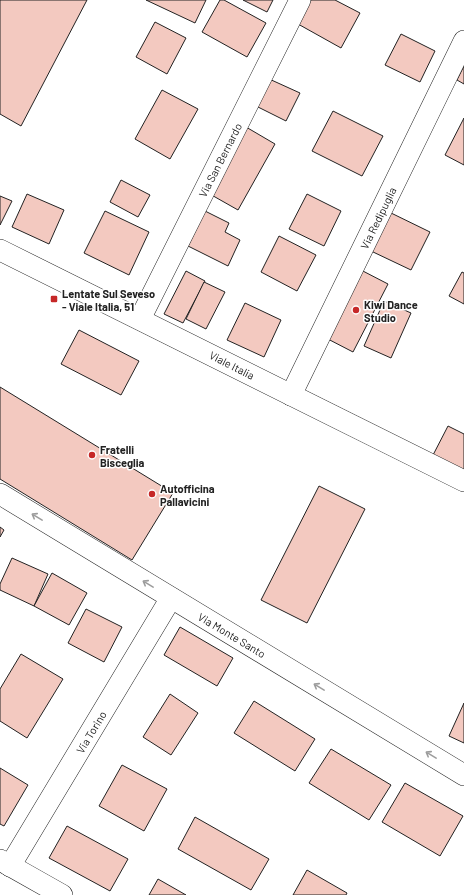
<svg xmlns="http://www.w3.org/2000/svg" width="464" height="895" viewBox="0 0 464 895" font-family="Barlow,sans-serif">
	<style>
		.building { fill: #f3c9c0; stroke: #222 }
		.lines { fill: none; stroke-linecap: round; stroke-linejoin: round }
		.street-casing { stroke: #222; stroke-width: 22 }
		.street { stroke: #fff; stroke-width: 21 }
		.oneway { stroke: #9c9c9c }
		.poi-dot { fill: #c62828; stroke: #fff; stroke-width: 1.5 }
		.labels { text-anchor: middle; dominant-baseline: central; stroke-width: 3; stroke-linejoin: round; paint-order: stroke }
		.street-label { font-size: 11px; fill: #222; stroke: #fff }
		.poi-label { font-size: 11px; font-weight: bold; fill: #222; stroke: #fff; text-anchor: start }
	</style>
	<rect width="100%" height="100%" fill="#fff"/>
	<g class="building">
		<path d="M0,0H87L21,126L0,114Z"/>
		<path d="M146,0H206L195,23Z"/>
		<path d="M220,0H224L266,23L247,57L202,32Z"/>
		<path d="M243,0H273L267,12Z"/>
		<path d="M311,0H335L360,13L341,48L298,24Z"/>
		<path d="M155,22L186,38L167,74L136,57Z"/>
		<path d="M401,34L435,51L420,82L385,65Z"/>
		<path d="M464,66V84L457,80Z"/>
		<path d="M267,78L300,93L286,121L254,105Z"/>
		<path d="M162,90L198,109L170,159L135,139Z"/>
		<path d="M333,111L383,136L362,176L312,151Z"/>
		<path d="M464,118V165L445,155Z"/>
		<path d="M246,127L275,144L238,210L208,193Z"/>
		<path d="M121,180L150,195L138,217L110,202Z"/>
		<path d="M27,194L64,210L49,244L12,227Z"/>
		<path d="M307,194L341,211L324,246L289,229Z"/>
		<path d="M0,196L12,201L0,225Z"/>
		<path d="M105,211L149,232L129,275L84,253Z"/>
		<path d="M205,211L229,223L225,232L240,240L228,266L188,246Z"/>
		<path d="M389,212L430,232L411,270L371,251Z"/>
		<path d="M279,236L316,255L297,291L261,272Z"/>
		<path d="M359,269L388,284L353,352L324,337Z"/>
		<path d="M186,271L205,281L183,323L164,314Z"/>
		<path d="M462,272L464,273V304L449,296Z"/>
		<path d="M204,282L225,292L206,329L186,319Z"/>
		<path d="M384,301L411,313L391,358L364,346Z"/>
		<path d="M245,303L281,320L264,357L227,340Z"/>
		<path d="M79,330L139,361L121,395L61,364Z"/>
		<path d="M0,387L173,493L132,560L0,479Z"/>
		<path d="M448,426L464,434V473L432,457Z"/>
		<path d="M319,486L365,509L307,623L261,600Z"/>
		<path d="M0,527L4,530L0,537Z"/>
		<path d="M12,558L48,574L34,606L0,590V584Z"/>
		<path d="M52,573L87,593L69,625L34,606Z"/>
		<path d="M86,609L122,627L104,662L68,643Z"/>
		<path d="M180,627L233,658L217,686L164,655Z"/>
		<path d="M21,654L63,679L27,738L0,721V689Z"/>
		<path d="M170,694L198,713L171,755L143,737Z"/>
		<path d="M254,701L315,739L295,771L234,733Z"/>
		<path d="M464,703V743L449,736Z"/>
		<path d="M331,749L391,785L369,820L309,783Z"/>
		<path d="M122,765L167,789L144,831L99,806Z"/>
		<path d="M0,768L28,785L4,826L0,824Z"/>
		<path d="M405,783L463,816L440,856L382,822Z"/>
		<path d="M195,817L269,859L251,890L178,849Z"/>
		<path d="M67,826L128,859L110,891L49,858Z"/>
		<path d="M307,870L347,893L346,895H293Z"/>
		<path d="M158,879L186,895H149Z"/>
	</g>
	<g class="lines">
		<defs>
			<g id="street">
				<path d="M0,250L464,481"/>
				<path d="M140,319L300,0"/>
				<path d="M291,395L464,41"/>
				<path d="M0,494L464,775"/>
				<path d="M0,860L62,895"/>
				<path d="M10,866L171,598"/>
			</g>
		</defs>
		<use href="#street" class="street-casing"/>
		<use href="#street" class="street"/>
	</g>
	<defs><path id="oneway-shaft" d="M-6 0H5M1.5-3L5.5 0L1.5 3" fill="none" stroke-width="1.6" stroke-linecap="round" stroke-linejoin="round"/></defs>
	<g class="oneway">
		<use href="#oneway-shaft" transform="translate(37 517) rotate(-149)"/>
		<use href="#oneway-shaft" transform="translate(148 584) rotate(-149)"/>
		<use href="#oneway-shaft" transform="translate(319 687) rotate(-149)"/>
		<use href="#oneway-shaft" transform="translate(431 755) rotate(-149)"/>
	</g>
	<g class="poi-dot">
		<rect x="50" y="295" width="8" height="8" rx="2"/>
		<circle cx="356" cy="310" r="4"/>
		<circle cx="92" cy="455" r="4"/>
		<circle cx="152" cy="494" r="4"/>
	</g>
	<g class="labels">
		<g class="street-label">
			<text transform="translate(220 160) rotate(-63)">Via San Bernardo</text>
			<text transform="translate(378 218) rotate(-64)">Via Redipuglia</text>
			<text transform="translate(232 365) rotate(27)">Viale Italia</text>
			<text transform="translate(232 635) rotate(31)">Via Monte Santo</text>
			<text transform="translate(91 732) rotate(-59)">Via Torino</text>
		</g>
		<g class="poi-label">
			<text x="62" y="293">Lentate Sul Seveso<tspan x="62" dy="13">- Viale Italia, 51</tspan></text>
			<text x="364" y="304">Kiwi Dance<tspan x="364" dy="13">Studio</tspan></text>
			<text x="100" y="449">Fratelli<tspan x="100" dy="13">Bisceglia</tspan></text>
			<text x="160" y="488">Autofficina<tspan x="160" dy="13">Pallavicini</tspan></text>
		</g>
	</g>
</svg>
